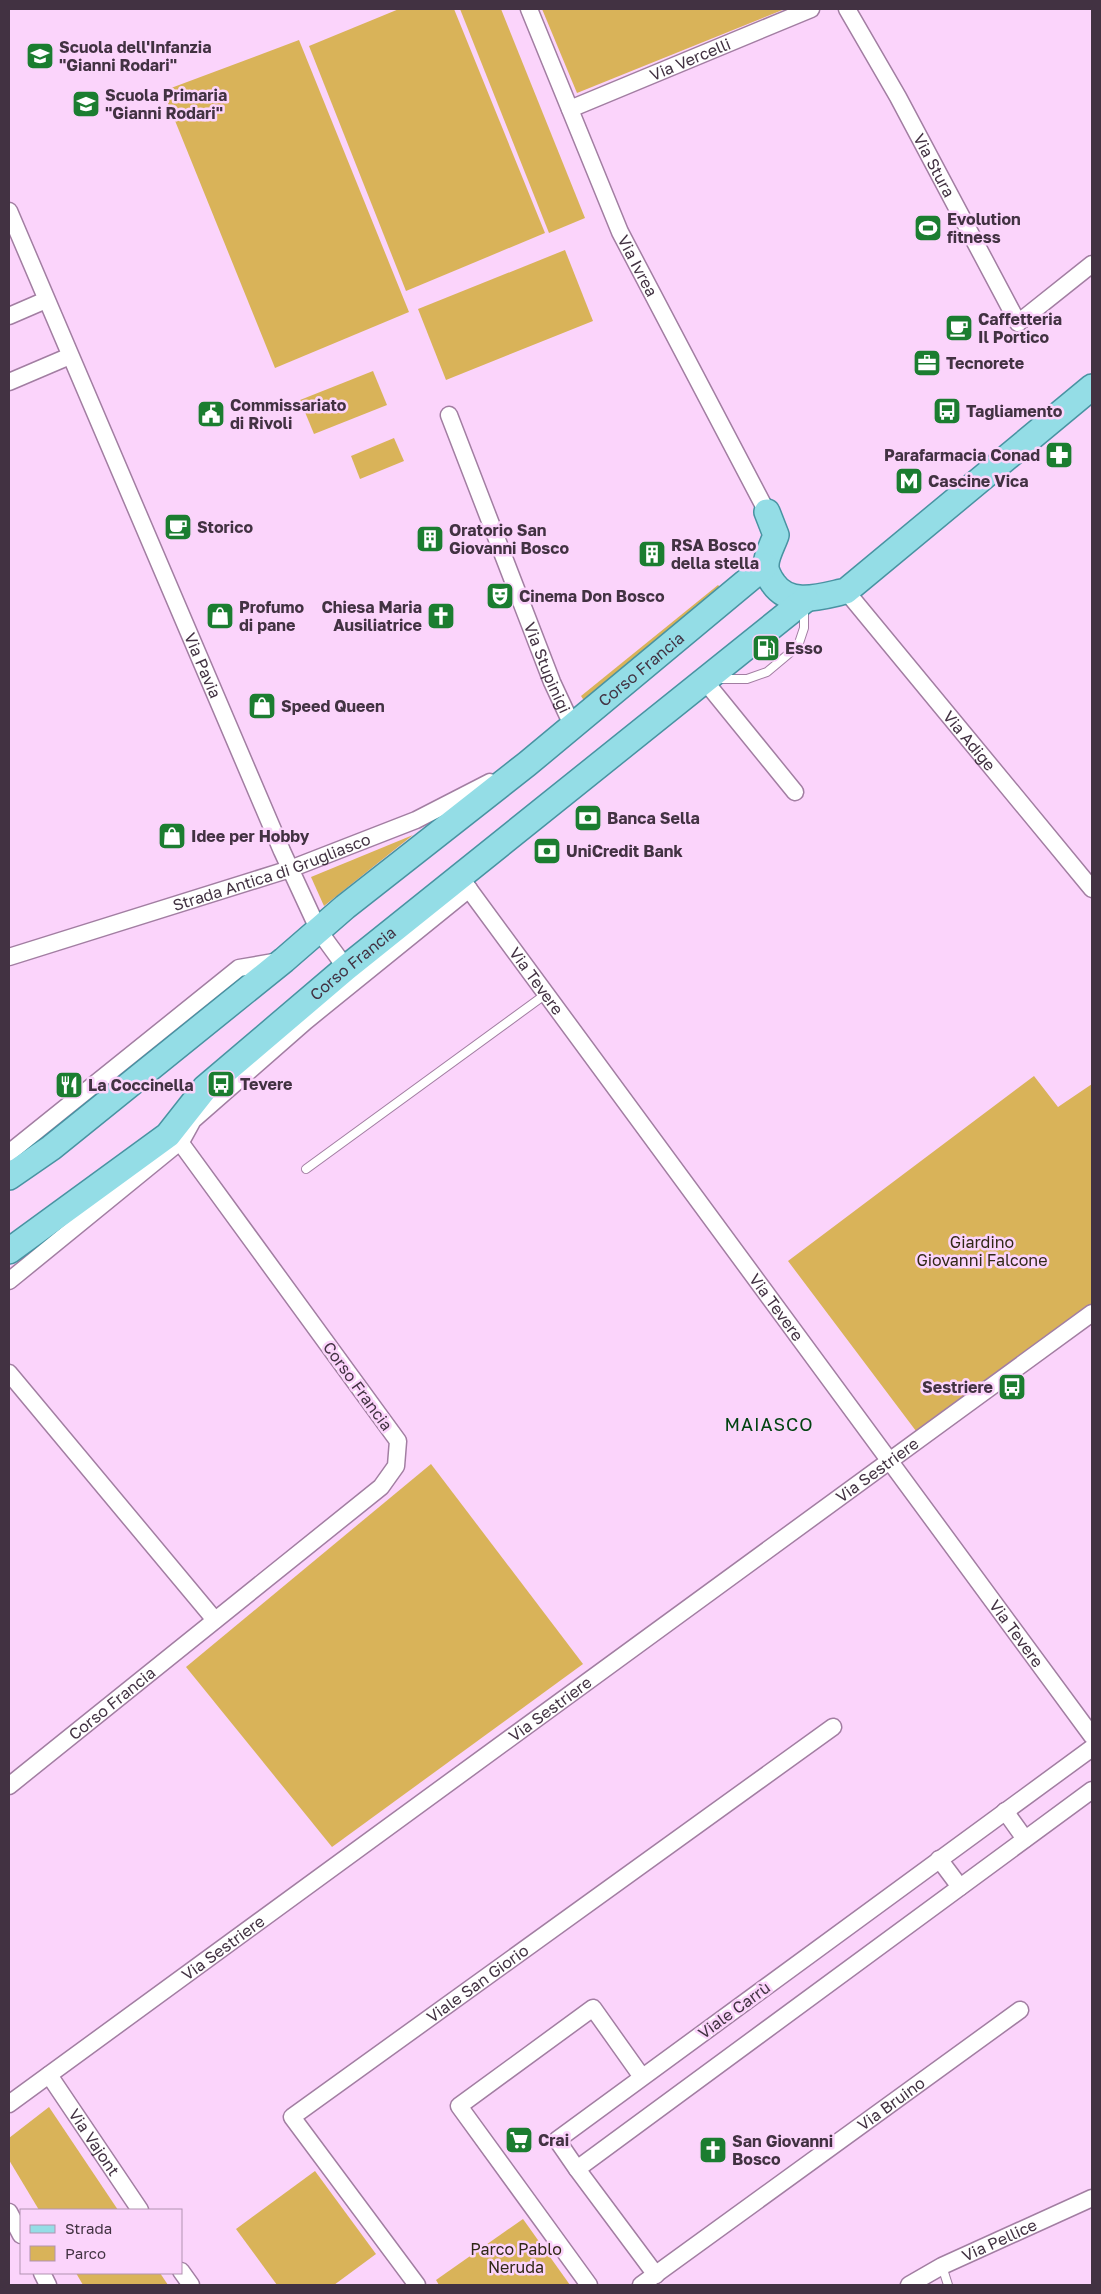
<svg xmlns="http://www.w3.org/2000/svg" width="1101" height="2294" viewBox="0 0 1101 2294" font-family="'Golos Text',sans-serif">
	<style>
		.green { fill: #d9b359 }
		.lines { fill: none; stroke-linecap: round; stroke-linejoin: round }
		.lane-casing { stroke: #a27ea2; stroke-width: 10 }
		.street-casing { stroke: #a27ea2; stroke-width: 19 }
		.primary-casing { stroke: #4993a2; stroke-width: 28 }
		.lane { stroke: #fff; stroke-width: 8 }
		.street { stroke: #fff; stroke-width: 16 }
		.primary { stroke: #94dde6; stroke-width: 25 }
		.labels { text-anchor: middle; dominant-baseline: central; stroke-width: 5; stroke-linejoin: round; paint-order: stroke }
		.poi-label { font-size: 16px; font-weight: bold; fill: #423242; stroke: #fbd4fb; text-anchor: start }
		.street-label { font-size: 16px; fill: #423242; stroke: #fbd4fb }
		.park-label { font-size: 16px; fill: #312816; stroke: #fbd4fb }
		.neighbourhood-label { font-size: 18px; letter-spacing: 1px; fill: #014311; stroke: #fbd4fb }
	</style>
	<rect width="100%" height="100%" fill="#fbd4fb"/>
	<g class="green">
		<path d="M399,9H454L545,233L406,291L309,46Z"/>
		<path d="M460,9H501L585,218L549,233Z"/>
		<path d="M542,9H785L577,93Z"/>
		<path d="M299,40L409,312L275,368L163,91Z"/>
		<path d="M565,250L593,321L446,380L418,309Z"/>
		<path d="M373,371L387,405L314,434L300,400Z"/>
		<path d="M394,438L404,461L360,479L351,456Z"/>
		<path d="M718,585L724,591L587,705L581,696Z"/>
		<path d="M413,835L324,906L311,877Z"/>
		<path d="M1034,1076L1058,1107L1092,1084V1305L916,1431L788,1261Z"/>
		<path d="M431,1464L583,1664L332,1847L186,1667Z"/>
		<path d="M49,2107L118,2210H39L9,2160V2138Z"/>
		<path d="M315,2171L376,2254L334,2285H277L236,2229Z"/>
		<path d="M523,2219L570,2285H439L436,2280Z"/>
		<path d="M76,2273H160L168,2285H83Z"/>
	</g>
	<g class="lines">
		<defs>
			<g id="lane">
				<path d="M716,679H747L767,672L798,646L804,628V607"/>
				<path d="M306,1169L546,994"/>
				<path d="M942,2266L948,2285"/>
			</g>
			<g id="street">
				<path id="s1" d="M529,9L620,232L767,512"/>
				<path id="s2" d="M847,9L898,97L1018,323L1092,264"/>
				<path id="s3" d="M570,109L811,9"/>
				<path id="s4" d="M9,211L282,851L319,931L346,968"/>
				<path d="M9,316L46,300"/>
				<path d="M9,382L70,356"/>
				<path id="s5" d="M449,415L552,682L572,725"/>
				<path id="s6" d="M846,591L1092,889"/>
				<path d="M704,680L795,792"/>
				<path id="s7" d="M460,877L1092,1736"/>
				<path id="s8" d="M9,957L290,869L416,820L490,782"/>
				<path d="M9,1153L239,968L279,961"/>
				<path d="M9,1281L182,1140L193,1120L306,1021L469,889"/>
				<path d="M9,1373L215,1620"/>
				<path d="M1092,1748L557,2140L577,2169L1092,1790"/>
				<path id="s9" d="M9,1786L381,1487L396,1466L398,1441L180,1142"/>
				<path d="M1005,1811L1025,1839"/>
				<path d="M939,1859L960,1887"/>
				<path id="s10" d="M49,2075L140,2210"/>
				<path id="s11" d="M9,2104L1092,1313"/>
				<path d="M577,2169L656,2275"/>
				<path d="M9,2212L21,2235"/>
				<path d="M181,2271L191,2285"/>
				<path d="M42,2273L48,2285"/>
				<path id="s12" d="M417,2285L292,2117L833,1727"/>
				<path d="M589,2285L459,2106L593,2008L642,2077"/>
				<path id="s13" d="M641,2285L1020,2010"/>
				<path id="s14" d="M909,2285L942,2266L1092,2198"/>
			</g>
			<g id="primary">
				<path d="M767,512L776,535C773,544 766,556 766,565C765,570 770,579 773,583C790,608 822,596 846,591L1092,387"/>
				<path id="s15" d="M9,1177L51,1148L284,960L345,907L527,764L765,566"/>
				<path id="s16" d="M9,1251L168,1135L205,1088L346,968L806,599"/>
			</g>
		</defs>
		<use href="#lane" class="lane-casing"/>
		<use href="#street" class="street-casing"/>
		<use href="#primary" class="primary-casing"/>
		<use href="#lane" class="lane"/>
		<use href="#street" class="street"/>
		<use href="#primary" class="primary"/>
	</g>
	<defs>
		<symbol id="school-square" viewBox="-11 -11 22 22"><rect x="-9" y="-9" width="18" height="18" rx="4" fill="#1b7d30" stroke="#fbd4fb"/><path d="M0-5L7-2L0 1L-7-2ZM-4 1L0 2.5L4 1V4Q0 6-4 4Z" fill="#fff"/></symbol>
		<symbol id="stadium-square" viewBox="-11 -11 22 22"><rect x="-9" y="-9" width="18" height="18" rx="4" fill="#1b7d30" stroke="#fbd4fb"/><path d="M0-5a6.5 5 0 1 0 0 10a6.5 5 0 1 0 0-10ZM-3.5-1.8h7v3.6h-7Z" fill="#fff"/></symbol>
		<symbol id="cafe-square" viewBox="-11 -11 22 22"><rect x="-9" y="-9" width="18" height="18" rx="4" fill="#1b7d30" stroke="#fbd4fb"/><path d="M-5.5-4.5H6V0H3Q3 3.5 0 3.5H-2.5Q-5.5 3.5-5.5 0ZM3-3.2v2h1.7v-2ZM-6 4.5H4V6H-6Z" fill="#fff"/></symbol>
		<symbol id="office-square" viewBox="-11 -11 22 22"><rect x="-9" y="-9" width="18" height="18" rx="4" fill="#1b7d30" stroke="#fbd4fb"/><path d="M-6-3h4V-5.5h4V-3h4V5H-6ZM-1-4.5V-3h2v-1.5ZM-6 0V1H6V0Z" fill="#fff"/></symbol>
		<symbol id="bus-square" viewBox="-11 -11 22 22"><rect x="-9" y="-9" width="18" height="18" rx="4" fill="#1b7d30" stroke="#fbd4fb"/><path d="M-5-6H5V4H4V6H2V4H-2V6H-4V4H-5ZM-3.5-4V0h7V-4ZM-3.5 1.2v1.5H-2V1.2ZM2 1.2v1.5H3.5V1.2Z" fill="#fff"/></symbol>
		<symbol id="civic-square" viewBox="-11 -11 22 22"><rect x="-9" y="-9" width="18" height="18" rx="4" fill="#1b7d30" stroke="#fbd4fb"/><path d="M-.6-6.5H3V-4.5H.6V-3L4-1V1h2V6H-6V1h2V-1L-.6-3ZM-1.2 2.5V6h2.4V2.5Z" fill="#fff"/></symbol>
		<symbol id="pharmacy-square" viewBox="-11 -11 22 22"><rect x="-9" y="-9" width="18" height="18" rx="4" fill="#1b7d30" stroke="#fbd4fb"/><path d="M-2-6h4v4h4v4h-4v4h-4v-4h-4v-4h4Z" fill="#fff"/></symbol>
		<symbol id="metro-square" viewBox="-11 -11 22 22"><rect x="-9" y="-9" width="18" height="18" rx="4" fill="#1b7d30" stroke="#fbd4fb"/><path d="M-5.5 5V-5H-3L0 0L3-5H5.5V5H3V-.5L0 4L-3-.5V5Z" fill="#fff"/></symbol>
		<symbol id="building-square" viewBox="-11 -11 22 22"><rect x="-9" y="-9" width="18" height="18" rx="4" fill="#1b7d30" stroke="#fbd4fb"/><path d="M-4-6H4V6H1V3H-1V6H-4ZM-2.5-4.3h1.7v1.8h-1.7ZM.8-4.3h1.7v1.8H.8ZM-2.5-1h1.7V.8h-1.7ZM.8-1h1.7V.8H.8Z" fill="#fff"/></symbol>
		<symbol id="theatre-square" viewBox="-11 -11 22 22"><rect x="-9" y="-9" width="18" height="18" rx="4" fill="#1b7d30" stroke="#fbd4fb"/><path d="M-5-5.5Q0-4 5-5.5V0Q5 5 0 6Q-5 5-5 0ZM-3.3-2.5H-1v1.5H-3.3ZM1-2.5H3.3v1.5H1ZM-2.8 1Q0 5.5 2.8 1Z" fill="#fff"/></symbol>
		<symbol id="shop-square" viewBox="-11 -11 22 22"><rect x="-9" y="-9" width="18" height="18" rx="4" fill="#1b7d30" stroke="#fbd4fb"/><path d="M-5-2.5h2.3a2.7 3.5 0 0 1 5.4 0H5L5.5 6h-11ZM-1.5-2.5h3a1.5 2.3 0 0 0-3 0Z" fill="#fff"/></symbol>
		<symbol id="church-square" viewBox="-11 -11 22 22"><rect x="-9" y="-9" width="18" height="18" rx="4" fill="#1b7d30" stroke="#fbd4fb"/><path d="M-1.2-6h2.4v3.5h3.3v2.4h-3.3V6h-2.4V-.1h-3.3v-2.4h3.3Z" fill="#fff"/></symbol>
		<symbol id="fuel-square" viewBox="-11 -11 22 22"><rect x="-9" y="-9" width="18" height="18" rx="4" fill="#1b7d30" stroke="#fbd4fb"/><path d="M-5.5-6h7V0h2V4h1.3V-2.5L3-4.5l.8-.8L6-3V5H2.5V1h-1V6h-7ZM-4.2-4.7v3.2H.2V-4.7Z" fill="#fff"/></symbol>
		<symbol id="bank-square" viewBox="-11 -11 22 22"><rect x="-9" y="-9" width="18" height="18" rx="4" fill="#1b7d30" stroke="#fbd4fb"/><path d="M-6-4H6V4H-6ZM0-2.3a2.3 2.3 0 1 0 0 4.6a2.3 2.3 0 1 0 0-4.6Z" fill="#fff"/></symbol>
		<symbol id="restaurant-square" viewBox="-11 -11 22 22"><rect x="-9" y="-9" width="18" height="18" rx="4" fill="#1b7d30" stroke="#fbd4fb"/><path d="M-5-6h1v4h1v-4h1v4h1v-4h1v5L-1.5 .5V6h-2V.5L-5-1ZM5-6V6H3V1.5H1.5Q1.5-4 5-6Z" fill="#fff"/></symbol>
		<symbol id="supermarket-square" viewBox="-11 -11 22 22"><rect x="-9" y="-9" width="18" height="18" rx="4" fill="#1b7d30" stroke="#fbd4fb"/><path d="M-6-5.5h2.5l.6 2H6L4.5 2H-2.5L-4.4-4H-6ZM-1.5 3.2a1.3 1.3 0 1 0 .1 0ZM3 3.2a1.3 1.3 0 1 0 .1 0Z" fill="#fff"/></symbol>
	</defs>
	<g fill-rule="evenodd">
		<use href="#school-square" x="24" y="40" width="32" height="32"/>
		<use href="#school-square" x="70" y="88" width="32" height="32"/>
		<use href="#stadium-square" x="912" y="212" width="32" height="32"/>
		<use href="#cafe-square" x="943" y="312" width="32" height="32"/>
		<use href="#office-square" x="911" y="347" width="32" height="32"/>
		<use href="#bus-square" x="931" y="395" width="32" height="32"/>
		<use href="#civic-square" x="195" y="398" width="32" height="32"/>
		<use href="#pharmacy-square" x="1043" y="439" width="32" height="32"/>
		<use href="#metro-square" x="893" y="465" width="32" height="32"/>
		<use href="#cafe-square" x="162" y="511" width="32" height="32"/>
		<use href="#building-square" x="414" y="523" width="32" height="32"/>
		<use href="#building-square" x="636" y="538" width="32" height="32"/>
		<use href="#theatre-square" x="484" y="580" width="32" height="32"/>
		<use href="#shop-square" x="204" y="600" width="32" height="32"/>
		<use href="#church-square" x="425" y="600" width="32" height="32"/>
		<use href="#fuel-square" x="750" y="632" width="32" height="32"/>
		<use href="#shop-square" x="246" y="690" width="32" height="32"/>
		<use href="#bank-square" x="572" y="802" width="32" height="32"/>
		<use href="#shop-square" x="156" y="820" width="32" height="32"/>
		<use href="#bank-square" x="531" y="835" width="32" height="32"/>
		<use href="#bus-square" x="205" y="1068" width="32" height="32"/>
		<use href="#restaurant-square" x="53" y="1069" width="32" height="32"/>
		<use href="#bus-square" x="996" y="1371" width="32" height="32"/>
		<use href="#supermarket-square" x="503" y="2124" width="32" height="32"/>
		<use href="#church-square" x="697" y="2134" width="32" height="32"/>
	</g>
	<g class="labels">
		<g class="poi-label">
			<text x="59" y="47">Scuola dell'Infanzia<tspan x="59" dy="18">"Gianni Rodari"</tspan></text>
			<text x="105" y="95">Scuola Primaria<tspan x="105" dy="18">"Gianni Rodari"</tspan></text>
			<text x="947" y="219">Evolution<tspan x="947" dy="18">fitness</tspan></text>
			<text x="978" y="319">Caffetteria<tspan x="978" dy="18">Il Portico</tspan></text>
			<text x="946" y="363">Tecnorete</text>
			<text x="230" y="405">Commissariato<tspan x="230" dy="18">di Rivoli</tspan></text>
			<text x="966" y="411">Tagliamento</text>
			<text x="1040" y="455" text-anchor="end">Parafarmacia Conad</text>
			<text x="928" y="481">Cascine Vica</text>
			<text x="197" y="527">Storico</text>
			<text x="449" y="530">Oratorio San<tspan x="449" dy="18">Giovanni Bosco</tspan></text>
			<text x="671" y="545">RSA Bosco<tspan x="671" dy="18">della stella</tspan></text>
			<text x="519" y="596">Cinema Don Bosco</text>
			<text x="239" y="607">Profumo<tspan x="239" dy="18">di pane</tspan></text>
			<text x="422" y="607" text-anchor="end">Chiesa Maria<tspan x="422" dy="18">Ausiliatrice</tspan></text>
			<text x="785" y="648">Esso</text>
			<text x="281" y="706">Speed Queen</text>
			<text x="607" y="818">Banca Sella</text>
			<text x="191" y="836">Idee per Hobby</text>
			<text x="566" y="851">UniCredit Bank</text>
			<text x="240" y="1084">Tevere</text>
			<text x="88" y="1085">La Coccinella</text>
			<text x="993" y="1387" text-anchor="end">Sestriere</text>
			<text x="538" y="2140">Crai</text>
			<text x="732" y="2141">San Giovanni<tspan x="732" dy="18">Bosco</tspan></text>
		</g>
		<g class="street-label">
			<text stroke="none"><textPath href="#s3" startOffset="130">Via Vercelli</textPath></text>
			<text stroke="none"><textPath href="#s2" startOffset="179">Via Stura</textPath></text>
			<text stroke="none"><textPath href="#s1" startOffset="279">Via Ivrea</textPath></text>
			<text stroke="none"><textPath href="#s4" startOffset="494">Via Pavia</textPath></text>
			<text stroke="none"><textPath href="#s5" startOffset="271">Via Stupinigi</textPath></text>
			<text stroke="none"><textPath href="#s15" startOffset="811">Corso Francia</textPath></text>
			<text stroke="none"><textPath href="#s6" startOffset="194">Via Adige</textPath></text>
			<text stroke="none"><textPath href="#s8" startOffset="276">Strada Antica di Grugliasco</textPath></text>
			<text stroke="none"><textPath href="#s16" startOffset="450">Corso Francia</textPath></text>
			<text stroke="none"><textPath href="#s7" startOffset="129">Via Tevere</textPath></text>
			<text stroke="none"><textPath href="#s7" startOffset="534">Via Tevere</textPath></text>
			<text transform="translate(358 1386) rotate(54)">Corso Francia</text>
			<text stroke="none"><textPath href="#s11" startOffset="1075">Via Sestriere</textPath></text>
			<text stroke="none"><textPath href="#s7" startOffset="939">Via Tevere</textPath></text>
			<text stroke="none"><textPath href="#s9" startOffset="132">Corso Francia</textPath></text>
			<text stroke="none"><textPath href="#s11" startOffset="670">Via Sestriere</textPath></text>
			<text stroke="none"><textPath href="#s11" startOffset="265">Via Sestriere</textPath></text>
			<text stroke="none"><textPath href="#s12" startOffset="438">Viale San Giorio</textPath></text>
			<text transform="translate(734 2010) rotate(-36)">Viale Carrù</text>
			<text stroke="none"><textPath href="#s13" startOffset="309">Via Bruino</textPath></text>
			<text stroke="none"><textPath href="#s10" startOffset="81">Via Vajont</textPath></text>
			<text stroke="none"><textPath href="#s14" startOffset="101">Via Pellice</textPath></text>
		</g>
		<g class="park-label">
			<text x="982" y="1242">Giardino<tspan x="982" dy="18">Giovanni Falcone</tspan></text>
			<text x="516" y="2249">Parco Pablo<tspan x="516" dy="18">Neruda</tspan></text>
		</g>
		<g class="neighbourhood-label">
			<text x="769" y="1424">MAIASCO</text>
		</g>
	</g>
	<rect width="1101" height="2294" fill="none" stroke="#423242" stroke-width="20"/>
	<rect x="20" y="2209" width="162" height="65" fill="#fbd4fb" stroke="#b193b1"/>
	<rect x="30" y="2225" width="25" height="8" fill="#94dde6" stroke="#b193b1"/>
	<text x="65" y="2234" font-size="15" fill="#423242">Strada</text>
	<rect x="30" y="2246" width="25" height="15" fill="#d9b359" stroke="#b193b1"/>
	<text x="65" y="2259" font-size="15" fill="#423242">Parco</text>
</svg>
